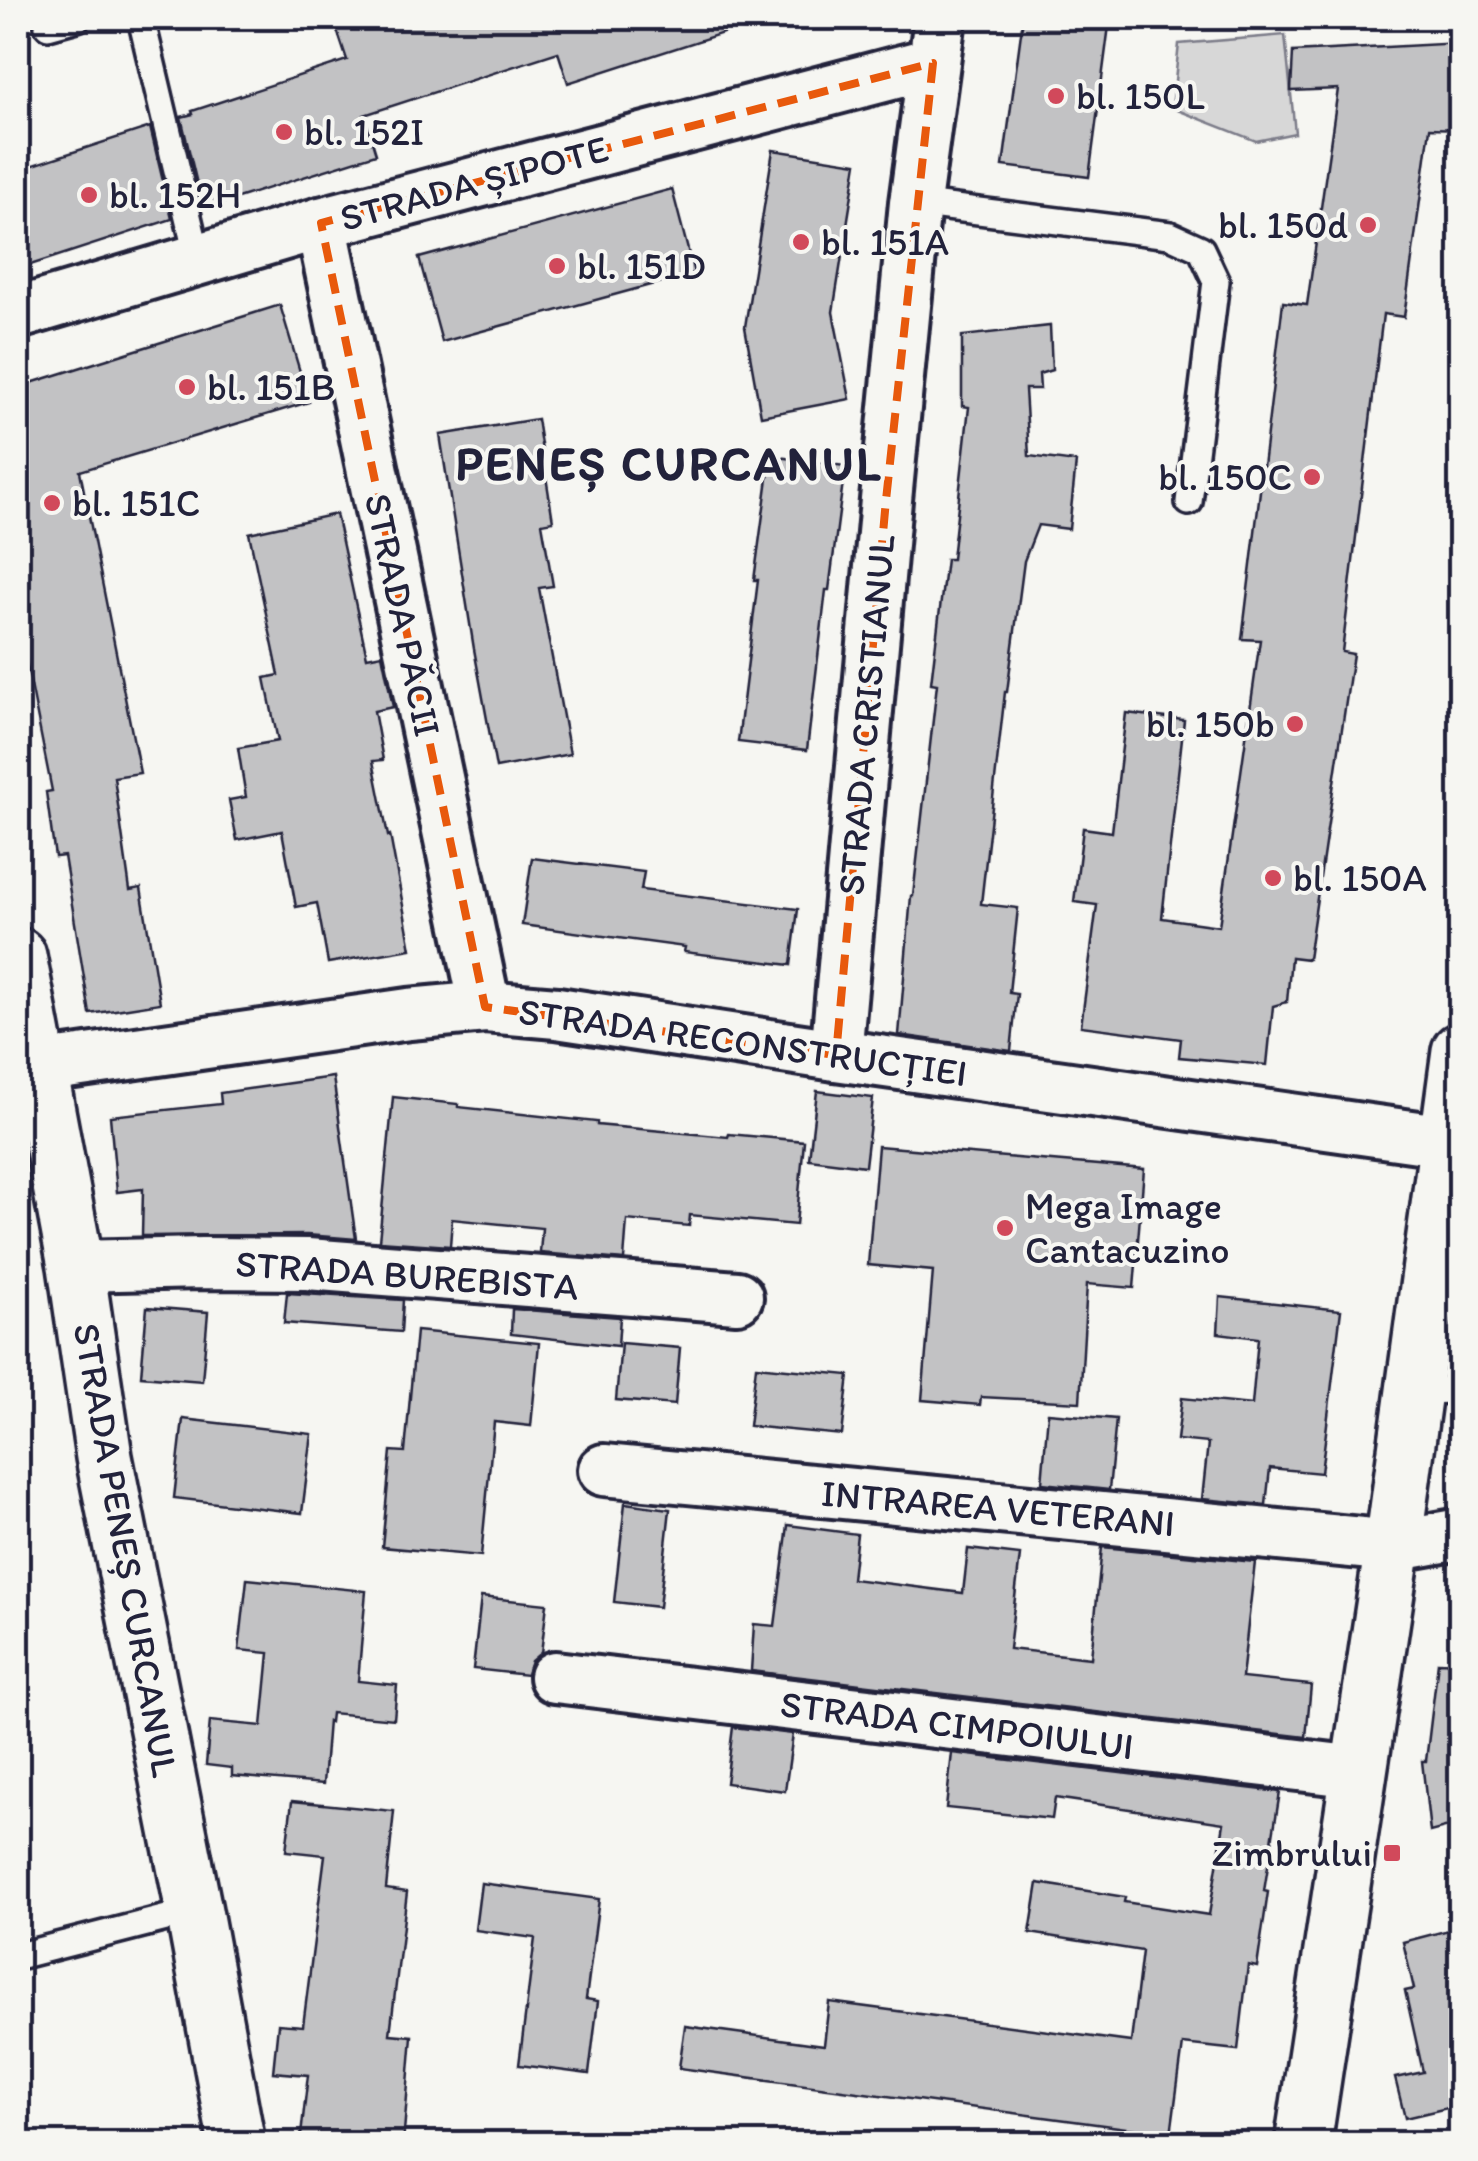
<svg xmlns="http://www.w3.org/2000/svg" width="1478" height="2161" viewBox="0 0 1478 2161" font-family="Itim,sans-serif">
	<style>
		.green { fill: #d7d7d7; stroke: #7c7c89; stroke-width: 2.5 }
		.building { fill: #c2c2c4; stroke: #22223b; stroke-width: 2.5 }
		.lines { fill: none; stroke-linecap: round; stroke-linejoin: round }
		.service-casing { stroke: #22223b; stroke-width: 32 }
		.minor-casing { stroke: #22223b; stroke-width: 58 }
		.tertiary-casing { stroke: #22223b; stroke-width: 62 }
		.secondary-casing { stroke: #22223b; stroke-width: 62 }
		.service { stroke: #f6f6f2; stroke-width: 25 }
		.minor { stroke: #f6f6f2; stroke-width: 50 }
		.tertiary { stroke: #f6f6f2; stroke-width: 55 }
		.secondary { stroke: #f6f6f2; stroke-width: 55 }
		.marked { fill: none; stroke: #e8590c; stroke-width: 8; stroke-dasharray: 20 12; stroke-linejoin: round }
		.poi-dot { fill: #d1495b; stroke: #f6f6f2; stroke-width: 4 }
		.labels { text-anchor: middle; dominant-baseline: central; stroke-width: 8; stroke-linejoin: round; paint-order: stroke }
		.poi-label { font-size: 38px; fill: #22223b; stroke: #f6f6f2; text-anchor: start }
		.street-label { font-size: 38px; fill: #22223b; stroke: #f6f6f2 }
		.district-label { font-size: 48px; font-weight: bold; letter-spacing: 2.5px; fill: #22223b; stroke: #f6f6f2 }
	</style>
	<rect width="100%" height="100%" fill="#f6f6f2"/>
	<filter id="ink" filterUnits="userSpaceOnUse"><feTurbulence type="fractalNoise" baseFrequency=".01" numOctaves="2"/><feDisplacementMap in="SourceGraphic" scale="20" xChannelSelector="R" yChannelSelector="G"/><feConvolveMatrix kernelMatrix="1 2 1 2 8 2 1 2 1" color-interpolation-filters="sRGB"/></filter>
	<g filter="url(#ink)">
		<path class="green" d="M1285,35L1295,133L1256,141L1172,108L1179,44Z"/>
		<g class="building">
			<path d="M333,18H747L748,25L568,83L558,52L364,115L376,154L203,209L181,117L193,114L192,111L347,60Z"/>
			<path d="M1023,18H1110L1089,177L1003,166Z"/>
			<path d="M1460,43V129L1430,128L1404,317L1383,314L1342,652L1353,654L1308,959L1291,957L1287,1002L1273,1006L1267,1065L1179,1057L1181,1039L1081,1026L1097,905L1074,902L1083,828L1112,832L1126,713L1184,720L1162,918L1219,926L1260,640L1242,639L1283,302L1307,305L1338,89L1291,91L1293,52Z"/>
			<path d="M150,127L172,219L18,269V170Z"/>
			<path d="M773,150L857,163L833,312L850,399L761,416L745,327Z"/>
			<path d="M672,189L694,273L442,342L419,258Z"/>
			<path d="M280,305L309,402L80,471L140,773L114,777L130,890L141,888L160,1003L90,1014L64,856L55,857L46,792L52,791L18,619V387Z"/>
			<path d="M1050,326L1052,370L1039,374L1040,389H1025L1029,456L1076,462L1069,529L1038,525L1024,561L1007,692H1005L981,904L1018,908L1009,993L1017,994L1011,1051L899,1035L911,896H913L937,684L931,683L946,559H952L969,407L962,406V336Z"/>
			<path d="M537,419L553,521L542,523L553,586L539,588L570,754L496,768L474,649L440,435Z"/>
			<path d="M771,456L845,466L829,590H826L807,750L738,742L758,580H754Z"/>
			<path d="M336,514L367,657L382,654L393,707L374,711L383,760L373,761L388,836L390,835L411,949L328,963L317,903L296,907L282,831L237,840L229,800L246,797L238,748L278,741L265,678L279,675L249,533Z"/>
			<path d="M532,858L644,872L641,890L798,909L791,965L684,952L685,947L522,925Z"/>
			<path d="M333,1077L356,1239L307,1235L142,1236L143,1189L117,1192L110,1116L221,1104L220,1093Z"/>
			<path d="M817,1091L873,1098L865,1166L809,1159Z"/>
			<path d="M393,1097L458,1104V1107L597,1122V1125L728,1137L729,1134L804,1141L796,1225L690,1215L689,1226L627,1220L624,1260L540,1253L542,1228L452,1219L450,1246L379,1241Z"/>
			<path d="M878,1146L1144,1169L1134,1288L1087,1284L1080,1402L981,1397L980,1405L922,1400L933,1271L868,1265Z"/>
			<path d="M287,1293L403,1300L401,1332L284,1323Z"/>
			<path d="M1220,1297L1341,1310L1321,1473L1270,1468L1266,1505L1202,1499L1208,1443L1177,1440L1182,1398L1252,1405L1258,1338L1218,1333Z"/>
			<path d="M147,1307L208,1312L202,1381L141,1376Z"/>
			<path d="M512,1309L620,1317L618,1346L511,1334Z"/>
			<path d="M416,1331L539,1343L531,1426L494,1422L481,1556L382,1547L391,1451L405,1452Z"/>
			<path d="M621,1343L680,1348L675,1405L616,1400Z"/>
			<path d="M756,1366L849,1375L842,1435L749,1426Z"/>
			<path d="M1048,1413L1116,1419L1109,1490L1042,1483Z"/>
			<path d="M183,1419L312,1434L302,1513L174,1498Z"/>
			<path d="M625,1503L670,1509L659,1607L614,1602Z"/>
			<path d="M788,1525L857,1534L852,1579L963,1593L968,1549L1020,1555L1009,1649L1091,1658L1102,1547L1255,1562L1242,1678L1311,1685L1306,1737L751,1671L754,1624L775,1626Z"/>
			<path d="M247,1579L366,1591L358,1681L397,1685L394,1719L331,1713L330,1722L328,1721L323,1784L232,1776V1768L206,1765L210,1721L262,1726L269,1653L239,1650Z"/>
			<path d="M481,1597L547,1604L541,1653L531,1661L527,1675L473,1669Z"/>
			<path d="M1438,1662L1460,1663V1824L1430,1832L1422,1761H1426Z"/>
			<path d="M733,1727L793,1734L785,1791L726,1783Z"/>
			<path d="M952,1753L1280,1792L1264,1891L1268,1892L1257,1967L1248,1965L1238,2050L1183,2044L1171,2134L679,2068L685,2026L824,2045L829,2002L1131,2042L1142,1951L1030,1933L1038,1883L1125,1897L1124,1902L1209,1915L1224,1823L1055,1798L1052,1819L946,1808Z"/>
			<path d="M292,1801L394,1811L386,1889L407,1892L390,2034L412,2036L403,2144H300L308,2075L273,2072L278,2024L303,2026L325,1855L286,1851Z"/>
			<path d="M481,1883L599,1899L586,1999L598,2001L589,2074L519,2065L535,1938L475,1930Z"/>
			<path d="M1460,1927V2105L1405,2118L1395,2078L1423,2072L1405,1991L1414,1989L1403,1942Z"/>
		</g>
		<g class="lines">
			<defs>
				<g id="service">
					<path d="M141,18L198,259"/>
					<path d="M48,26L77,18"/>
					<path d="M915,203L1170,235L1201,249L1216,281L1189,502"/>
					<path d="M1413,1391L1460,1390"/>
					<path d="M18,1956L194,1911"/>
				</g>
				<g id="minor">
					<path d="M321,223L485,1007"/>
					<path d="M18,313L321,223L933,63"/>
					<path d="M836,1055L886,500L915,203L940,18"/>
					<path d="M39,1067L409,1014L485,1007L557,1013L836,1055L1447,1141"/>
					<path d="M76,1266L202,1263L307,1264L737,1297"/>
					<path d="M604,1470L1393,1546L1460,1534"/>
					<path d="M555,1677L1358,1772"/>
				</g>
				<path id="tertiary" d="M18,956L76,1266L104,1457L194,1911L237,2144"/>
				<path id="secondary" d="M1303,2144L1393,1546L1460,1051"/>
			</defs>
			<use href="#service" class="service-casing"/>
			<use href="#minor" class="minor-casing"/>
			<use href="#tertiary" class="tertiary-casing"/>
			<use href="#secondary" class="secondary-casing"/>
			<use href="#service" class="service"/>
			<use href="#minor" class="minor"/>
			<use href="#tertiary" class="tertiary"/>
			<use href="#secondary" class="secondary"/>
		</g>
	</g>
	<path class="marked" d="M933,63L886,500L836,1055L485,1007L321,223Z"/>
	<g class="poi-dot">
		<circle cx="1056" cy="96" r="10"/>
		<circle cx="284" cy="132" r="10"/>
		<circle cx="89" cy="195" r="10"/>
		<circle cx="1368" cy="225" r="10"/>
		<circle cx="801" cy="242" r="10"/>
		<circle cx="557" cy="266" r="10"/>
		<circle cx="187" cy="387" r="10"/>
		<circle cx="1312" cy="477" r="10"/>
		<circle cx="52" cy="503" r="10"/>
		<circle cx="1295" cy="724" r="10"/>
		<circle cx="1273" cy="878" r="10"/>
		<circle cx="1005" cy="1228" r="10"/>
		<rect x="1382" y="1843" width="20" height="20" rx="5"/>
	</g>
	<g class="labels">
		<g class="poi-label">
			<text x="1076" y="96">bl. 150L</text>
			<text x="304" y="132">bl. 152I</text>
			<text x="109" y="195">bl. 152H</text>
			<text x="1348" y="225" text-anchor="end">bl. 150d</text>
			<text x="821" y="242">bl. 151A</text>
			<text x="577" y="266">bl. 151D</text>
			<text x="207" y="387">bl. 151B</text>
			<text x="1292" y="477" text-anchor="end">bl. 150C</text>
			<text x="72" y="503">bl. 151C</text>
			<text x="1275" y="724" text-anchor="end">bl. 150b</text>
			<text x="1293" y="878">bl. 150A</text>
			<text x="1025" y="1206">Mega Image<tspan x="1025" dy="44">Cantacuzino</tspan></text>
			<text x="1372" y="1853" text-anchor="end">Zimbrului</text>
		</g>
		<g class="street-label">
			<text transform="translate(474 183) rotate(-15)">STRADA ȘIPOTE</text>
			<text transform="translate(403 615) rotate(78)">STRADA PĂCII</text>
			<text transform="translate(866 715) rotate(-85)">STRADA CRISTIANUL</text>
			<text transform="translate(743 1042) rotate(8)">STRADA RECONSTRUCȚIEI</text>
			<text transform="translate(407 1275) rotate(4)">STRADA BUREBISTA</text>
			<text transform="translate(998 1508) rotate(5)">INTRAREA VETERANI</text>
			<text transform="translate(126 1550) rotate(80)">STRADA PENEȘ CURCANUL</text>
			<text transform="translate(957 1725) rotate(7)">STRADA CIMPOIULUI</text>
		</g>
		<g class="district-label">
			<text x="669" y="463">PENEȘ CURCANUL</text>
		</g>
	</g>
	<rect width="1478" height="2161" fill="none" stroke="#f6f6f2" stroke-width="60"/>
	<rect x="30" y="30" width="1418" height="2101" fill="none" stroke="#22223b" stroke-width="4" filter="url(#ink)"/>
</svg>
